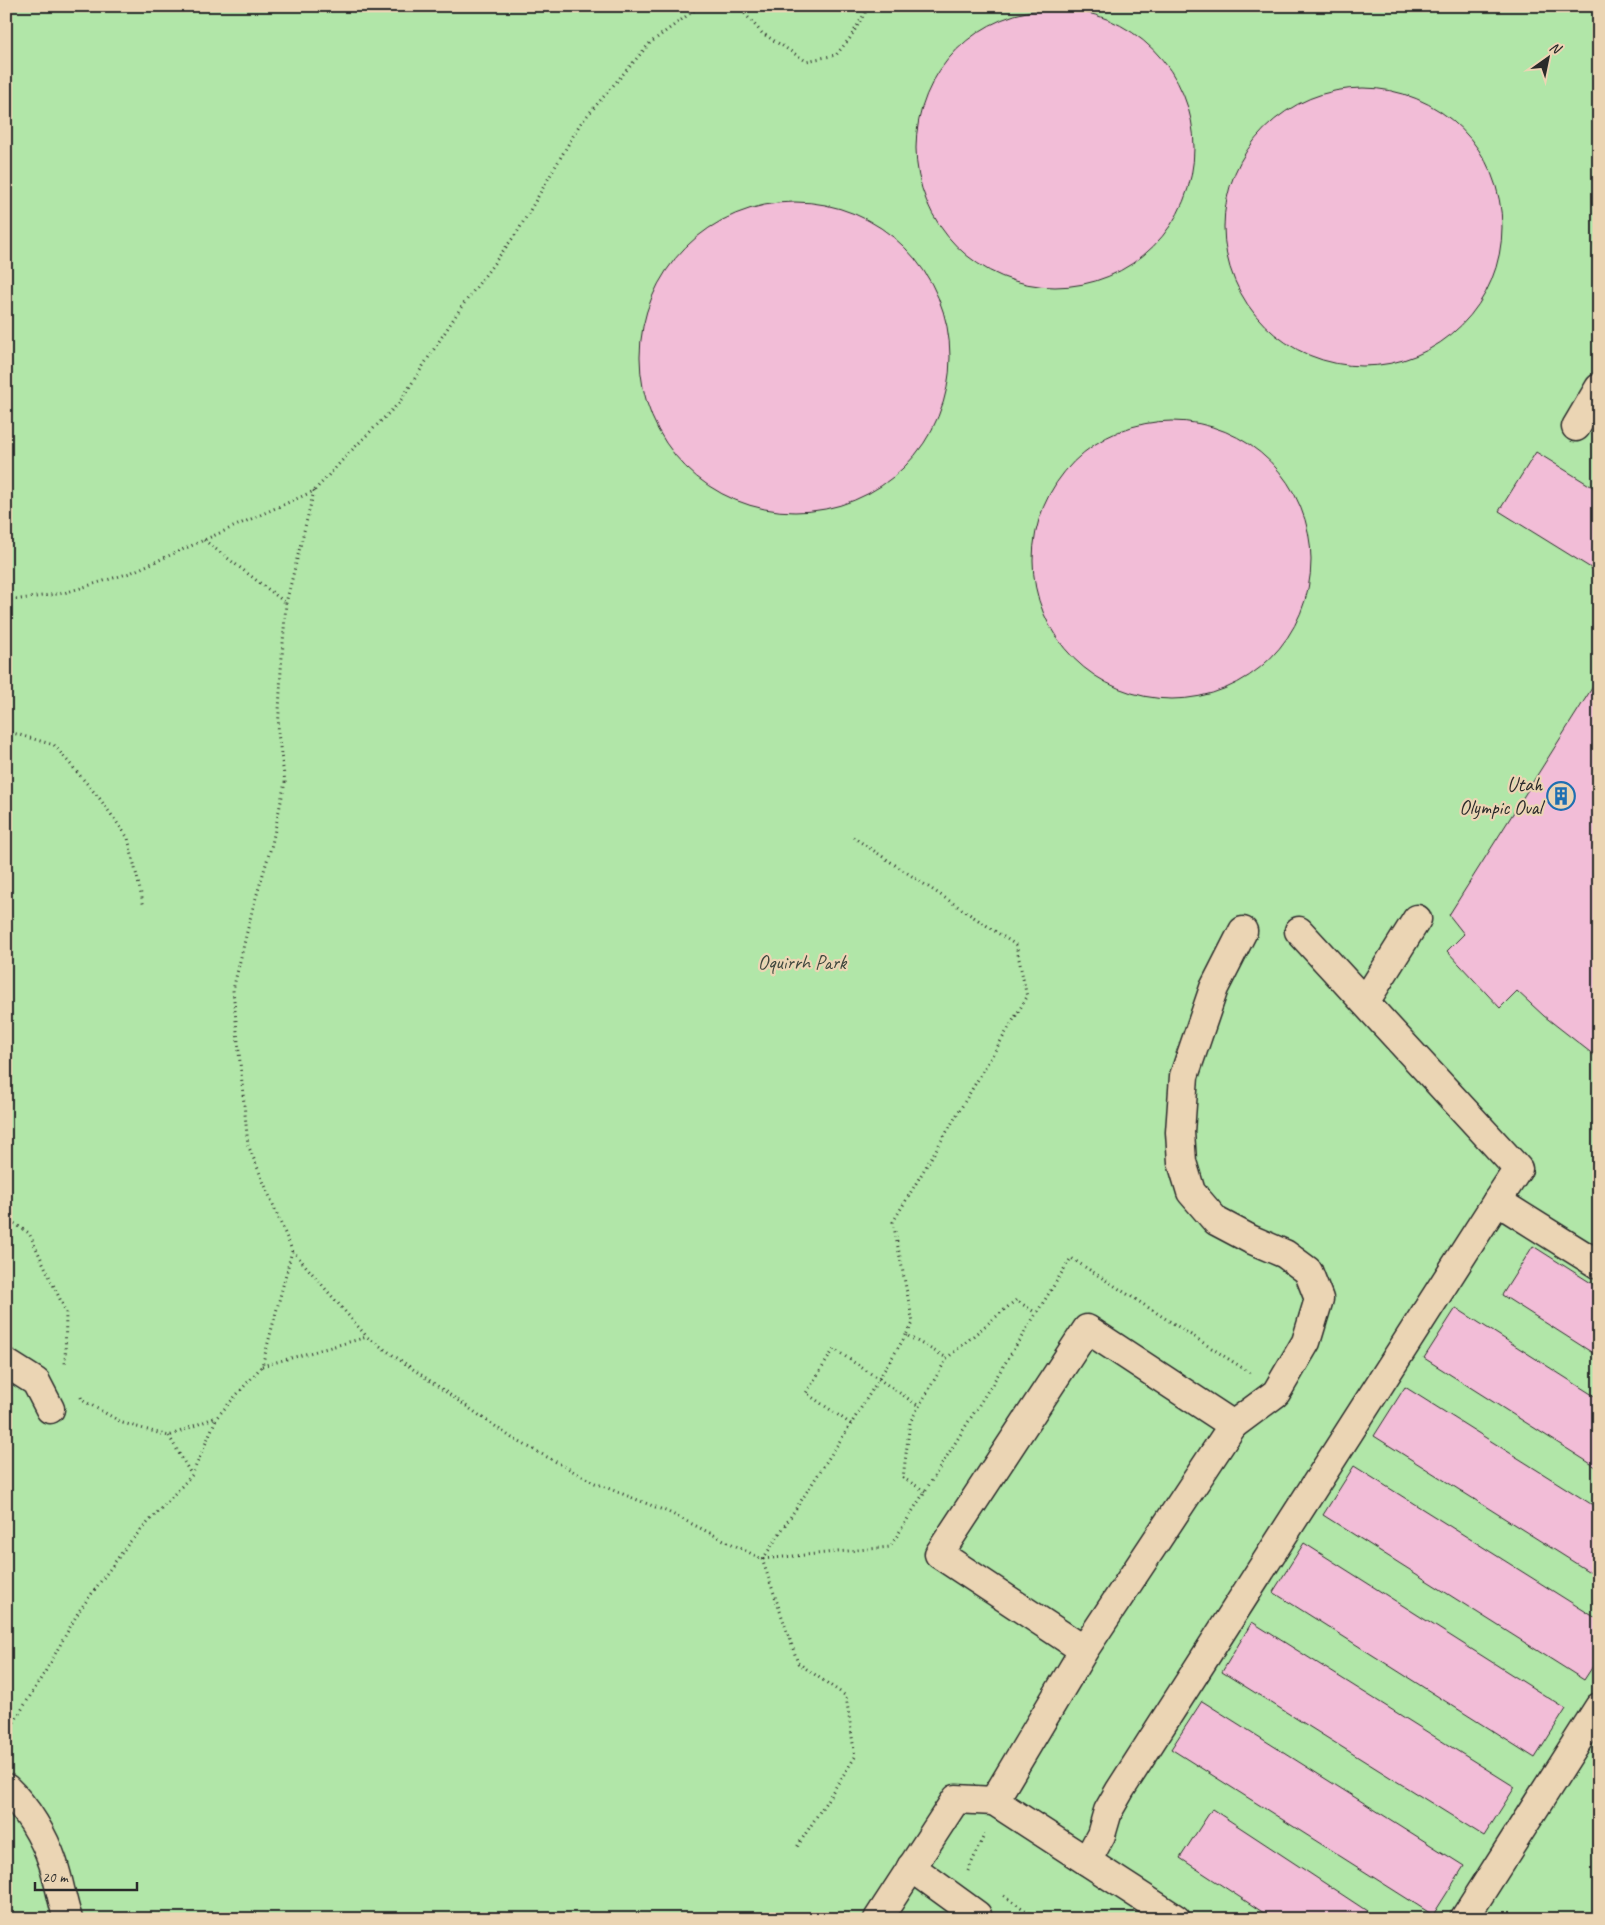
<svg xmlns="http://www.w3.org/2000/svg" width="1605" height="1925" viewBox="0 0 1605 1925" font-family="Caveat,sans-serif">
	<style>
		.green { fill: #b1e6a8; stroke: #6e886a }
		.building { fill: #f2bdd7; stroke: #2b2b2b }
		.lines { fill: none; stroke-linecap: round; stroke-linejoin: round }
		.minor-casing { stroke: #2b2b2b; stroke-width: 31 }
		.path { stroke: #2b2b2b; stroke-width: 3; stroke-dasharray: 1 4; stroke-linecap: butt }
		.minor { stroke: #ebd5b4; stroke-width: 28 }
		.labels { text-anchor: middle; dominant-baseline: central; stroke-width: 4.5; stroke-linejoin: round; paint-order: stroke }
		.poi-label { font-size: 20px; fill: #2b2b2b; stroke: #ebd5b4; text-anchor: end }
		.park-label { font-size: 20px; fill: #3f473e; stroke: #ebd5b4 }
	</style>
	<rect width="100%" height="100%" fill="#ecd0bb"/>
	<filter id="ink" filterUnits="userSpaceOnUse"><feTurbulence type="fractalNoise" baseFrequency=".02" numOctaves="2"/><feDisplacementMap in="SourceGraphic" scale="10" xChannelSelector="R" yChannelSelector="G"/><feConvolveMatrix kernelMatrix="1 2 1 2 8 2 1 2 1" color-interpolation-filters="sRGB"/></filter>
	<g filter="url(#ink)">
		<rect class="green" x="6" y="6" width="1593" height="1913"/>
		<g class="building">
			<circle cx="1055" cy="148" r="139"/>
			<circle cx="1363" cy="227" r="139"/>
			<circle cx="795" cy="357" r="155"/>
			<circle cx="1172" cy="560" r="139"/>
			<path d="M1536,452L1599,491V573L1499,511Z"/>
			<path d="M1599,677V1059L1544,1016L1517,991L1500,1008L1447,951L1464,934L1449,915Z"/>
			<path d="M1533,1246L1599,1288V1357L1502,1295Z"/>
			<path d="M1456,1308L1599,1399V1469L1424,1358Z"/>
			<path d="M1405,1387L1599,1509V1578L1374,1436Z"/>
			<path d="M1354,1466L1599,1620V1657L1584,1680L1323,1515Z"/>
			<path d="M1304,1543L1566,1709L1535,1758L1273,1592Z"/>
			<path d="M1252,1622L1515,1787L1484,1836L1222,1672Z"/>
			<path d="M1202,1701L1464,1866L1433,1915L1171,1749Z"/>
			<path d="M1212,1809L1367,1911L1361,1919H1273L1180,1858Z"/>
		</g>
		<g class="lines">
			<defs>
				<g id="minor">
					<path d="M1576,427L1599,388"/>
					<path d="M1299,931L1518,1169L1497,1201"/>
					<path d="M1365,1002L1417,919"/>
					<path d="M6,1363L36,1382L50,1409"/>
					<path d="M1233,1425L1276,1393L1306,1342L1319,1299L1308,1271L1285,1254L1250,1239L1216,1221L1191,1192L1182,1162L1180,1132L1184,1076L1214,988L1243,931"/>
					<path d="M1084,1650L939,1554L1087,1329L1233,1425L1084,1650L994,1801L1176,1919"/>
					<path d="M6,1788C27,1808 44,1836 53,1863C59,1881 62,1901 68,1919"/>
					<path d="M1087,1861L1101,1835L1108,1811L1120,1790L1497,1201L1599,1265"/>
					<path d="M911,1867L977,1915L975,1919"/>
					<path d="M878,1919L956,1799L994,1801"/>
					<path d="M1464,1919L1599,1707"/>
				</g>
			</defs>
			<use href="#minor" class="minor-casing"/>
			<g class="path">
				<path d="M738,6L762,33L806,61L836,55L850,38L869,6"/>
				<path d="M314,491L286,603L281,670L278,733L285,782L272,844L252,911L233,990L248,1145L292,1250L367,1337L512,1438L595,1483L668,1512L762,1559L890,1547L1071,1258L1252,1374"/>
				<path d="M204,540L286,603"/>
				<path d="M6,601L64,593L130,573L314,491L350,452L399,403L460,309L518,231L580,124L650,43L700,6"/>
				<path d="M6,684L10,657L6,601"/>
				<path d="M6,731L54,745L100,799L128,838L144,907"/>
				<path d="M853,837L1016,945L1027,997L893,1222L913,1323L906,1335L947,1358"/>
				<path d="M6,980V981"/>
				<path d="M6,1218L29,1233L66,1312L65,1367"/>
				<path d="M906,1335L851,1424L806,1393L834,1349L919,1406"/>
				<path d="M262,1366L367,1337"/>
				<path d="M81,1397L82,1400L123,1423L169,1436L216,1417"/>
				<path d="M169,1436L191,1474"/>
				<path d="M925,1491L903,1478L910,1422L947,1358L1016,1300L1036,1313"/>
				<path d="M762,1559L798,1663L846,1696L855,1757L797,1847"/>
				<path d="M763,1559L851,1424"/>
				<path d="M6,1735L45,1672L79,1611L129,1543L192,1475L217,1417L262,1366L292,1251"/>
				<path d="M6,1750L13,1756"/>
				<path d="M968,1871L985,1833"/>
				<path d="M1004,1896L1034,1916L1032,1919"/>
			</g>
			<use href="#minor" class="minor"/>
		</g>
	</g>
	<defs>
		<symbol id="building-ring" viewBox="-11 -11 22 22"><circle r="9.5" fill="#ebd5b4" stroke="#1f6fb2" stroke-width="1.5"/><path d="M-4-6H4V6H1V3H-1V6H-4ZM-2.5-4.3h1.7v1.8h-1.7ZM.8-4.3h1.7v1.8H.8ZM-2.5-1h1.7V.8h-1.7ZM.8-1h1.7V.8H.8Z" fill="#1f6fb2"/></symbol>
	</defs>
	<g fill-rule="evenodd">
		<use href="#building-ring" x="1545" y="780" width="32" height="32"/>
	</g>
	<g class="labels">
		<g class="poi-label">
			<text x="1542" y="784">Utah<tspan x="1542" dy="23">Olympic Oval</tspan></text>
		</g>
		<g class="park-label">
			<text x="802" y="962">Oquirrh Park</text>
		</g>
	</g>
	<rect width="1605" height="1925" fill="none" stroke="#ebd5b4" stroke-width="25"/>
	<rect x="12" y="12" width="1580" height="1900" fill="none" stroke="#2b2b2b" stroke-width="2" filter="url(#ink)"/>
	<g transform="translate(1548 58) rotate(33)" stroke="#ebd5b4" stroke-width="4" paint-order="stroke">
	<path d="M0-4L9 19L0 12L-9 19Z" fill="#2b2b2b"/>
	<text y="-8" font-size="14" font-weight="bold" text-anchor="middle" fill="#2b2b2b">N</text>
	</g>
	<path d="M35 1882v8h102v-8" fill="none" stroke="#2b2b2b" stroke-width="2.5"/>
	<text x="42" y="1882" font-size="15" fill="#2b2b2b" stroke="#ebd5b4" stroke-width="4" paint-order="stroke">20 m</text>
</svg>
